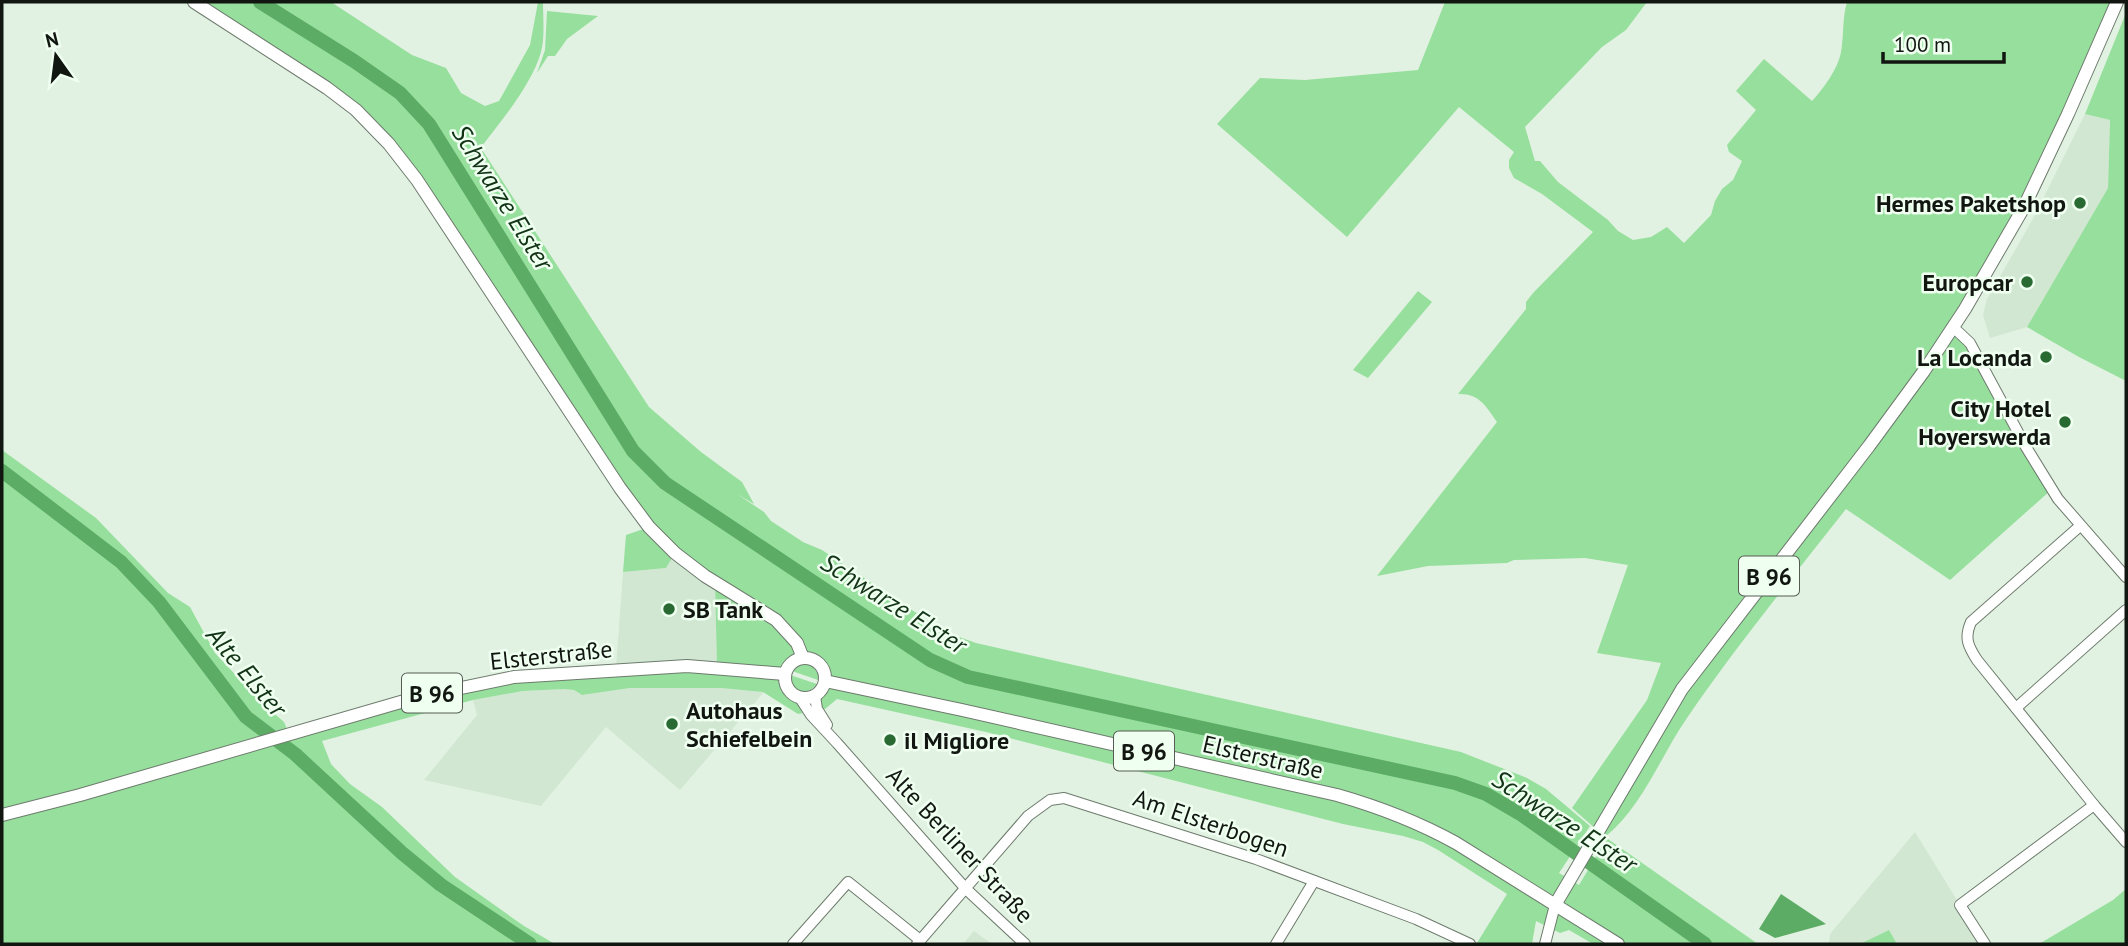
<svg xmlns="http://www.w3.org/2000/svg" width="2128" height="946" viewBox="0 0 2128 946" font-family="'PT Sans',sans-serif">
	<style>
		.built { fill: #d1e7d2 }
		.green { fill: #97df9d; fill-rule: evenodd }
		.water { fill: #5cac65 }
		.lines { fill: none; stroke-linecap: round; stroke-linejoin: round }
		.river { stroke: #5cac65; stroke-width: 14 }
		.minor-casing { stroke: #6d7b6d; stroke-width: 12 }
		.major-casing { stroke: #6d7b6d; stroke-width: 14 }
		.minor { stroke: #fff; stroke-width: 10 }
		.major { stroke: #fff; stroke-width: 12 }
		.poi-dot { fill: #296932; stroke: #effff0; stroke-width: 2.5 }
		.labels { text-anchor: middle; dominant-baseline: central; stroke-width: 5; stroke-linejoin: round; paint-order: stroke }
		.shield { fill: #effff0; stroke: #545c54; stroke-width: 2 }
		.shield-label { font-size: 23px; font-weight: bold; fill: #111611 }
		.poi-label { font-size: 24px; font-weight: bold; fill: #111611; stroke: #effff0; text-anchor: end }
		.street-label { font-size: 24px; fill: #111611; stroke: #effff0 }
		.water-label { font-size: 26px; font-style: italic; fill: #123316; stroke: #effff0 }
	</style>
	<rect width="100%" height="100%" fill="#e2f2e2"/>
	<g class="built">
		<path d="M2085,114L2110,120L2108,188L2027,327L1990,338L1983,315L1987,299L2034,217Z"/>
		<path d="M675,553L715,582L717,667L616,668L623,572L666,568Z"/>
		<path d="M630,688H721L764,692L680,790L606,727L541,806L424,780L477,715L473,700L523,691L564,689L574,690L582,695Z"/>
		<path d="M1915,832L1984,944H1897L1889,930L1860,944H1829L1830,934Z"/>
		<path d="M974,931L992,944H963Z"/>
	</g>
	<g class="green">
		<path d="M194,2H331L412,55L446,68L461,93L485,106L499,101L530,45L538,2H543C543,18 545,37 541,52C532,84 502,120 482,146L479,145L649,407L701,452L742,482L754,504L737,494L764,512L771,521L803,542L822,550L945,632L976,643L1461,752L1527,778L1546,789L1590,826L1559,873L1579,885L1603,845L1593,839L1658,731L1953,328L1970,343L2051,490L1950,580L1846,509C1792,578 1736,646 1687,718C1660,757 1643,806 1605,837L1758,944H1593L1569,930L1560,933L1536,921L1532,944H1479L1477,943L1507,894L1438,850L1423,842L1403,836L1343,824L986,732L837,699L825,709L798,714L763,692L721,688H630L582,695L574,690L564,689L523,691L473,700L322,741L331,764L350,784L382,807L455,877L524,926L555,944H3L2,450L96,518L168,593L190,607L215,653L260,701L284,722L289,734L470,685L717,667L715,582L675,553L666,568L623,572L626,535L649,527L417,180L356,110ZM807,657C837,665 829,697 801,699L786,686L785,674L791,663Z"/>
		<path d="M1445,2H1647L1626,30L1602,47L1525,127L1535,161H1540L1558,182L1608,220L1618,231L1633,240L1651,237L1667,227L1684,243L1711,215L1715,201L1722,189L1733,180L1742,161L1729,152L1727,145L1756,110L1736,91L1764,59L1812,101C1823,89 1838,69 1841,52C1844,36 1842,19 1847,2H2116L2067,114L1964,308L1733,621L1597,830L1572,808L1647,700L1661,663L1597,653L1628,565L1585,558L1514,560L1507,563L1428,566L1377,576L1497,422C1486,406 1479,393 1458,394L1526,309V302L1533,293L1593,232L1542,194L1514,178L1509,168V160L1514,152L1459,107L1347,237L1217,124L1260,78L1305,80L1418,70Z"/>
		<path d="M547,11L598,16L567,39L555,56H548L537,73L545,50Z"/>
		<path d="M2126,13V381L2079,357L2027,327L2108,188L2110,120L2085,114Z"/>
		<path d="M1418,291L1432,302L1368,378L1353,370Z"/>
		<path d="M802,663L813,666L818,674V680L792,671L796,666Z"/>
		<path d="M790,675L817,684C810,693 801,694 793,687Z"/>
		<path d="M2126,889V944H2039L2113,900Z"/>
		<path d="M1889,930L1897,944H1860Z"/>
	</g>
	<path class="water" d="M1781,894L1826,924L1775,938L1759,929Z"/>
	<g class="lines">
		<g class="river">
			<path d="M260,2L354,61L400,93L429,124L633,451L665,483L930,660L968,677L1455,783L1486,794L1522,815L1705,944"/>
			<path d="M2,471L121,562L159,602L246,717L295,754L402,853L441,885L530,944"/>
		</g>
		<defs>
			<g id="minor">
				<path d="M1953,327L1970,343L2026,447L2058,499L2126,577"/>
				<path d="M815,696L817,709L827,725"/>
				<path d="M800,698L811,715L837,743L966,889L1025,944"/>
				<path d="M2016,708L2126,610"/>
				<path d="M2094,805L2126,842"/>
				<path d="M793,944L848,882L920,940"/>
				<path d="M917,944L1028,816L1050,800L1064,798L1256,859L1416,919L1470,944"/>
				<path d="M1276,944L1314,881"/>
				<path d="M1545,944L1555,905"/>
				<path d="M1985,944L1960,905L2094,805L1977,660C1968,646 1964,638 1971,622L2080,526"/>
			</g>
			<g id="major">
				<path d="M194,2L327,88L356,110L389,144L417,180L620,488L649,527L675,553L705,576L776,620L797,643L803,658"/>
				<circle cx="805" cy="678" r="20"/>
				<path d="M825,681L962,710L1337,795C1379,807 1418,822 1456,843L1618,944"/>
				<path d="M2,815L80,795L418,697L514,677L687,666L785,674"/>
				<path d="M1555,905L1682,689L1869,446L1924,371L1965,309L2024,207L2068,114L2117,2"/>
			</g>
		</defs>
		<use href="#minor" class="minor-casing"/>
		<use href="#major" class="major-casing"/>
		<use href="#minor" class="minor"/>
		<use href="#major" class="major"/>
	</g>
	<g class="poi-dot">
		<circle cx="2080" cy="203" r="7"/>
		<circle cx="2027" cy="282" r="7"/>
		<circle cx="2046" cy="357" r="7"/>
		<circle cx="2065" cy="422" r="7"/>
		<circle cx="669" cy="609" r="7"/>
		<circle cx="672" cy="724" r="7"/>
		<circle cx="890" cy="740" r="7"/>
	</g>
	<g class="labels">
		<g class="shield">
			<rect x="1739" y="556.5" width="60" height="39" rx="5"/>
			<rect x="402" y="673.5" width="60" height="39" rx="5"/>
			<rect x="1114" y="731.5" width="60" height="39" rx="5"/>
		</g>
		<g class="shield-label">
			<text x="1769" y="576">B 96</text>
			<text x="432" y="693">B 96</text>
			<text x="1144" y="751">B 96</text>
		</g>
		<g class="poi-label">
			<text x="2066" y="203">Hermes Paketshop</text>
			<text x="2013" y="282">Europcar</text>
			<text x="2032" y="357">La Locanda</text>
			<text x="2051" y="408">City Hotel<tspan x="2051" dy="28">Hoyerswerda</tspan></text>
			<text x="683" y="609" text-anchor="start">SB Tank</text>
			<text x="686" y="710" text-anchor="start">Autohaus<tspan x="686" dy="28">Schiefelbein</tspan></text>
			<text x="904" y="740" text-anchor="start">il Migliore</text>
		</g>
		<g class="street-label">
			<text transform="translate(551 655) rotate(-6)">Elsterstraße</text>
			<text transform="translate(1263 757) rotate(13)">Elsterstraße</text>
			<text transform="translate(1211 823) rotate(19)">Am Elsterbogen</text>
			<text transform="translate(960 845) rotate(47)">Alte Berliner Straße</text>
		</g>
		<g class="water-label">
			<text transform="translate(503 197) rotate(58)">Schwarze Elster</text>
			<text transform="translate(894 603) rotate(32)">Schwarze Elster</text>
			<text transform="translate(247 671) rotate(50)">Alte Elster</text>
			<text transform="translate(1565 821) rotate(33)">Schwarze Elster</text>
		</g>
	</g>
	<rect width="2128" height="946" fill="none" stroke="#111611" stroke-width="7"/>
	<g transform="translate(56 56) rotate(346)" stroke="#effff0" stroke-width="5" paint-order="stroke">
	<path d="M0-5L12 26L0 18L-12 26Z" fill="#111611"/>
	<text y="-10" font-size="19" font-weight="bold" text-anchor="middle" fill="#111611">N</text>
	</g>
	<path d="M1883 52v10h121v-10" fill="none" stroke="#111611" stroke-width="3.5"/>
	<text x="1894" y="52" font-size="21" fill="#111611" stroke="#effff0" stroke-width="5" paint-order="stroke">100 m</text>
</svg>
